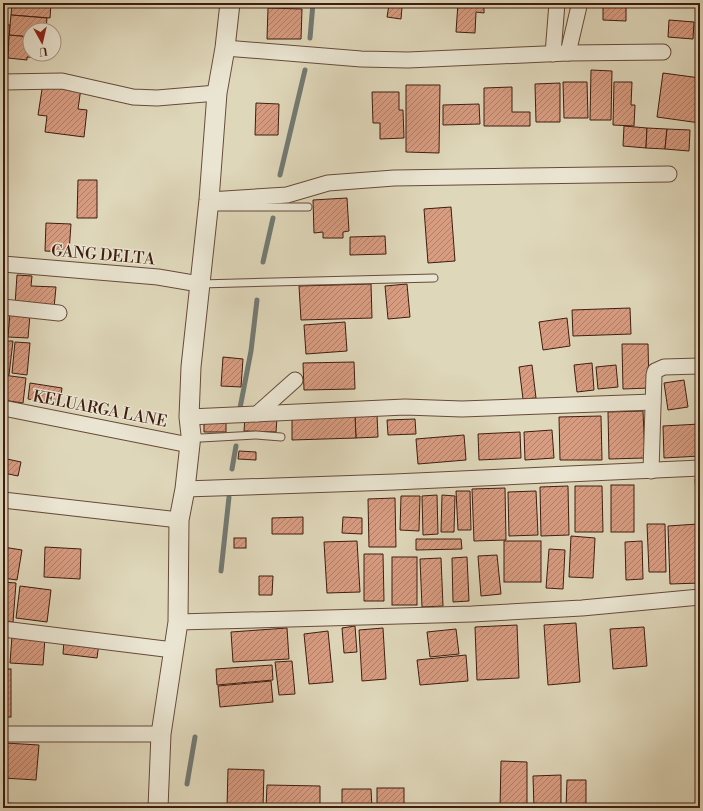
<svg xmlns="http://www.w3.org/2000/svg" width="703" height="811" viewBox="0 0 703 811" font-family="'Libre Bodoni',serif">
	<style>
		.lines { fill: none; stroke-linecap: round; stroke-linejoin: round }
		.stream { stroke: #737a73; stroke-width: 5 }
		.building { fill: url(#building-hatch); stroke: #3f1c0f }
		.service-casing { stroke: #674b3a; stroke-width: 9 }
		.minor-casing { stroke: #674b3a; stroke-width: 17 }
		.tertiary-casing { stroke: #674b3a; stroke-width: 21 }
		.service { stroke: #eae5d2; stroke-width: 7 }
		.minor { stroke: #eae5d2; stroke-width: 15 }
		.tertiary { stroke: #eae5d2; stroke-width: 19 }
		.labels { text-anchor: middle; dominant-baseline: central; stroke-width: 3; stroke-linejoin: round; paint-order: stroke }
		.street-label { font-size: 16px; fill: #3f1c0f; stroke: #eae5d2 }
	</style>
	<defs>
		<pattern id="building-hatch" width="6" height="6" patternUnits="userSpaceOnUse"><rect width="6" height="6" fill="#d89c81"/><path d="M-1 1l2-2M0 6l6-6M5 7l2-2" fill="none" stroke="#b17e68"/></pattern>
	</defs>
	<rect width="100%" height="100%" fill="#dfd7ba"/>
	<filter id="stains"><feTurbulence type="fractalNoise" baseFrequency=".005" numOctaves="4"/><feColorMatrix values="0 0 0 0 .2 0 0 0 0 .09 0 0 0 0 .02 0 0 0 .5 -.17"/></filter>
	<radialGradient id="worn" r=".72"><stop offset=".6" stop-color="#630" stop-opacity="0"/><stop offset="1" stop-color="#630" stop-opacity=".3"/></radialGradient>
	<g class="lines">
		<g class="stream">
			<path d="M310,38L313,3"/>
			<path d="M280,175L305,70"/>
			<path d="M263,262L273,218"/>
			<path d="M240,408L251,351L257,300"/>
			<path d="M232,469L236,446"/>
			<path d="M221,571L229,497"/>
			<path d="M187,784L195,737"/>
		</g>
	</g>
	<g class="building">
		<path d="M12,3H51L50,18L11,15Z"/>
		<path d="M458,3H484V13L476,12L475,33L456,32Z"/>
		<path d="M603,3H626V21L603,20Z"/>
		<path d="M389,5L402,7L401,19L387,17Z"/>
		<path d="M268,8L302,9L301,39H267Z"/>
		<path d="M11,15L47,18L46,30H30V37L9,35Z"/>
		<path d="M669,20L694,22L693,39L668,37Z"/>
		<path d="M3,25H10L7,65H3Z"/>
		<path d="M9,35L30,37V54H44V58L27,57V60L8,58Z"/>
		<path d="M591,70L612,71L611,120H590Z"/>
		<path d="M663,73L700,78V123L657,117Z"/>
		<path d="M563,82H587L588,118H564Z"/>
		<path d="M614,82H632L631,105H635L634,126L613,125Z"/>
		<path d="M43,83L81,88L78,109L87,110L84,137L45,132L47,116L38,115Z"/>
		<path d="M560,83V122H536L535,84Z"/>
		<path d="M406,85H440L439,153L406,152Z"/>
		<path d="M512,87V112H530V126H484V88Z"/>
		<path d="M372,92H399V110H403L404,138L380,139V123H373Z"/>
		<path d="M256,103L279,104L278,135H255Z"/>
		<path d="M479,104L480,124L443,125V105Z"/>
		<path d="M624,126L647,128L646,148L623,146Z"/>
		<path d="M647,128L667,129L665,149L646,148Z"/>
		<path d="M667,129L690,130L689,151L665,149Z"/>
		<path d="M78,180H97V218H77Z"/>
		<path d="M347,198L349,231L343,232V238H323V232L314,233L313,200Z"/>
		<path d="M451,207L455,261L428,263L424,209Z"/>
		<path d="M46,223L71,224L69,252L45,251Z"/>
		<path d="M385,236L386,254L350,255V237Z"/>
		<path d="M17,275L32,276L31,286L56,287L54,308L15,305Z"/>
		<path d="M371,284L372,318L301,320L299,286Z"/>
		<path d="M407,284L410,317L388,319L385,286Z"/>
		<path d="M630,308L631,334L573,336L572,310Z"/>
		<path d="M10,313L30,315L28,338L8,337Z"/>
		<path d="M567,318L570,346L543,350L539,322Z"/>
		<path d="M345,322L347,351L306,354L304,325Z"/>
		<path d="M3,341H13L9,375H3Z"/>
		<path d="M15,342L30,343L27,375L12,373Z"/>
		<path d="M622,344H648L649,388L623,389Z"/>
		<path d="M223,357L243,359L241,387L221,386Z"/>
		<path d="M354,362L355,389L304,390L303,363Z"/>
		<path d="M592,363L594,390L577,392L574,365Z"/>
		<path d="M532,365L536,398L523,399L519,367Z"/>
		<path d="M616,365L618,387L598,389L596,367Z"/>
		<path d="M3,375L26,378L23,403L3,400Z"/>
		<path d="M684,380L688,407L668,410L664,383Z"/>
		<path d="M30,383L62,388L60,403L28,399Z"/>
		<path d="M643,411L645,458L609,459L608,412Z"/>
		<path d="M377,415L378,437L356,438L355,416Z"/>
		<path d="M355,416L356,438L292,440V418Z"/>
		<path d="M601,416L602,460H560L559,417Z"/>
		<path d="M245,417L277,418L276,432L244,431Z"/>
		<path d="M415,419L416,434L388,435L387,420Z"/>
		<path d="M226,420V432H204V421Z"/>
		<path d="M700,424V456L664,458L663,426Z"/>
		<path d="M552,430L554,458L525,460L524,432Z"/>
		<path d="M520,432L521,458L479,460L478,434Z"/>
		<path d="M464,435L466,460L418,464L416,439Z"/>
		<path d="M239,451L256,452V460L238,459Z"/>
		<path d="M7,459L21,462L18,476L4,473Z"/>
		<path d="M695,479H700V522H698Z"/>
		<rect x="611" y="485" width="23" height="47"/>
		<path d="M568,486L569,535L541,536L540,487Z"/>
		<path d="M575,486H602L603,532H575Z"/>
		<path d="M505,488L506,540L474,541L472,489Z"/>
		<path d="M456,491H470L471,530H458Z"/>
		<path d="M536,491L538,535L509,536L508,492Z"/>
		<path d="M437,495L438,534L423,535L422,496Z"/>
		<path d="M442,495L455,496L454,532H441Z"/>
		<path d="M401,496H420L419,531L400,530Z"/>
		<path d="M395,498L396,547H369L368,499Z"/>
		<path d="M303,517V534H272V518Z"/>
		<path d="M343,517L362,518V534L342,533Z"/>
		<path d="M647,524H665L666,572H649Z"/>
		<path d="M698,524L700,583L670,584L668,526Z"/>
		<path d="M571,536L595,538L593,578L569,577Z"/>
		<rect x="234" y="538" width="12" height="10"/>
		<path d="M416,539H461L462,549L416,550Z"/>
		<path d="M357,541L360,592L327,593L324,542Z"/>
		<rect x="504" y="541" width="37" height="41"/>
		<path d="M642,541L643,579L626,580L625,542Z"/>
		<path d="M3,547L22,550L17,580L3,578Z"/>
		<path d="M45,547L81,549L80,579L44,577Z"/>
		<path d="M549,549L565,550L563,589L546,588Z"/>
		<path d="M364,554H383L384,601H364Z"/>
		<path d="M497,555L501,594L481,596L478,556Z"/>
		<rect x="392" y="557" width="25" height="48"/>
		<path d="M467,557L469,601L453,602L452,558Z"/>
		<path d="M441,558L443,606L422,607L420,559Z"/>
		<path d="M259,576H273L272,595H259Z"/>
		<path d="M3,582L16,583L13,622H3Z"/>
		<path d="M20,586L51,590L47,622L16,618Z"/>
		<path d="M576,623L580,682L548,685L544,625Z"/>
		<path d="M517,625L519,678L477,680L475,627Z"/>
		<path d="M355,626L357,652L344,653L342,628Z"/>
		<path d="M644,627L647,666L613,669L610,629Z"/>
		<path d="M287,628L289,659L233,662L231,632Z"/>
		<path d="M383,628L386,679L362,681L359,630Z"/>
		<path d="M456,629L459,654L430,657L427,632Z"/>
		<path d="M328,631L333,682L309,684L304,634Z"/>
		<path d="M12,636L45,638L43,665L10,663Z"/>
		<path d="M64,640L99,643L97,658L63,654Z"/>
		<path d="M466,655L468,681L420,685L417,660Z"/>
		<path d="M292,661L295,694L279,695L275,662Z"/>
		<path d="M272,665L273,680L217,685L216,669Z"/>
		<rect x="3" y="669" width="8" height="48"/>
		<path d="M271,681L273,702L220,707L218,686Z"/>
		<path d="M5,743L39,745L36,780L3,778Z"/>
		<path d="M501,761L527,762V808H500Z"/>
		<path d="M228,769L264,770L263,808H227Z"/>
		<path d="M561,775V808H534L533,776Z"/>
		<path d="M567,780H586V808H566Z"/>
		<path d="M267,785L320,786V808H266Z"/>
		<rect x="377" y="788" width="27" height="20"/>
		<path d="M342,789H371L372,808H342Z"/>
		<path d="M5,803L38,805V808H5Z"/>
	</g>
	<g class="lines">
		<defs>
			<g id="service">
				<path d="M212,207H308"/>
				<path d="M200,284L434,278"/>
				<path d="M192,435L201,438L256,435L281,437"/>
			</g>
			<g id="minor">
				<path d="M225,48L361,59L408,60L568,53L663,52"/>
				<path d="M568,53L579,6"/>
				<path d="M553,54L557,3"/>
				<path d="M3,82L62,81L133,97L157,98L217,93"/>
				<path d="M209,200L287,195L328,183L394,178L669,174"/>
				<path d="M3,264L158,277L199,284"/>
				<path d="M3,307L59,313"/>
				<path d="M3,408L189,445"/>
				<path d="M257,414L295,380"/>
				<path d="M189,417L405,407L462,409L653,402"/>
				<path d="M651,471L654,375L655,371L664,367L700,366"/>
				<path d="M185,489L394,482L700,468"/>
				<path d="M3,500L179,520"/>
				<path d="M178,622L472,614L582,608L700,597"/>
				<path d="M3,629L173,650"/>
				<path d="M3,734H161"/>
			</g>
			<path id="tertiary" d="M158,808L161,734L178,622L179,520L185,489L191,435L189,417L191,367L209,200L217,93L225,48L230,3"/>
		</defs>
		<use href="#service" class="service-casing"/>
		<use href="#minor" class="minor-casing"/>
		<use href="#tertiary" class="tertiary-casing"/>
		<use href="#service" class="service"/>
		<use href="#minor" class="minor"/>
		<use href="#tertiary" class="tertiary"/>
	</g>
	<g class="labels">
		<g class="street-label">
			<text transform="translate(103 255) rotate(5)">GANG DELTA</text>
			<text transform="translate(100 409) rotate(11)">KELUARGA LANE</text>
		</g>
	</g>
	<rect width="703" height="811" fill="none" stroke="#dfd7ba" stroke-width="16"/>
	<rect x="4" y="4" width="695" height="803" fill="none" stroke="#3f1c0f" stroke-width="2"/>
	<rect x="8" y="8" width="687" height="795" fill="none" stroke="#3f1c0f"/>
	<g transform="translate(42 42) rotate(172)"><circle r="19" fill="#eae5d2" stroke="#a69584"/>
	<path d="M0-3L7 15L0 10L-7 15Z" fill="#8f2418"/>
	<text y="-6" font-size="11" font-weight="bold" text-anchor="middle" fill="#3f1c0f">U</text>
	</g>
	<rect width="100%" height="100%" filter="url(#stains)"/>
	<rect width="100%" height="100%" fill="url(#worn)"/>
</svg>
